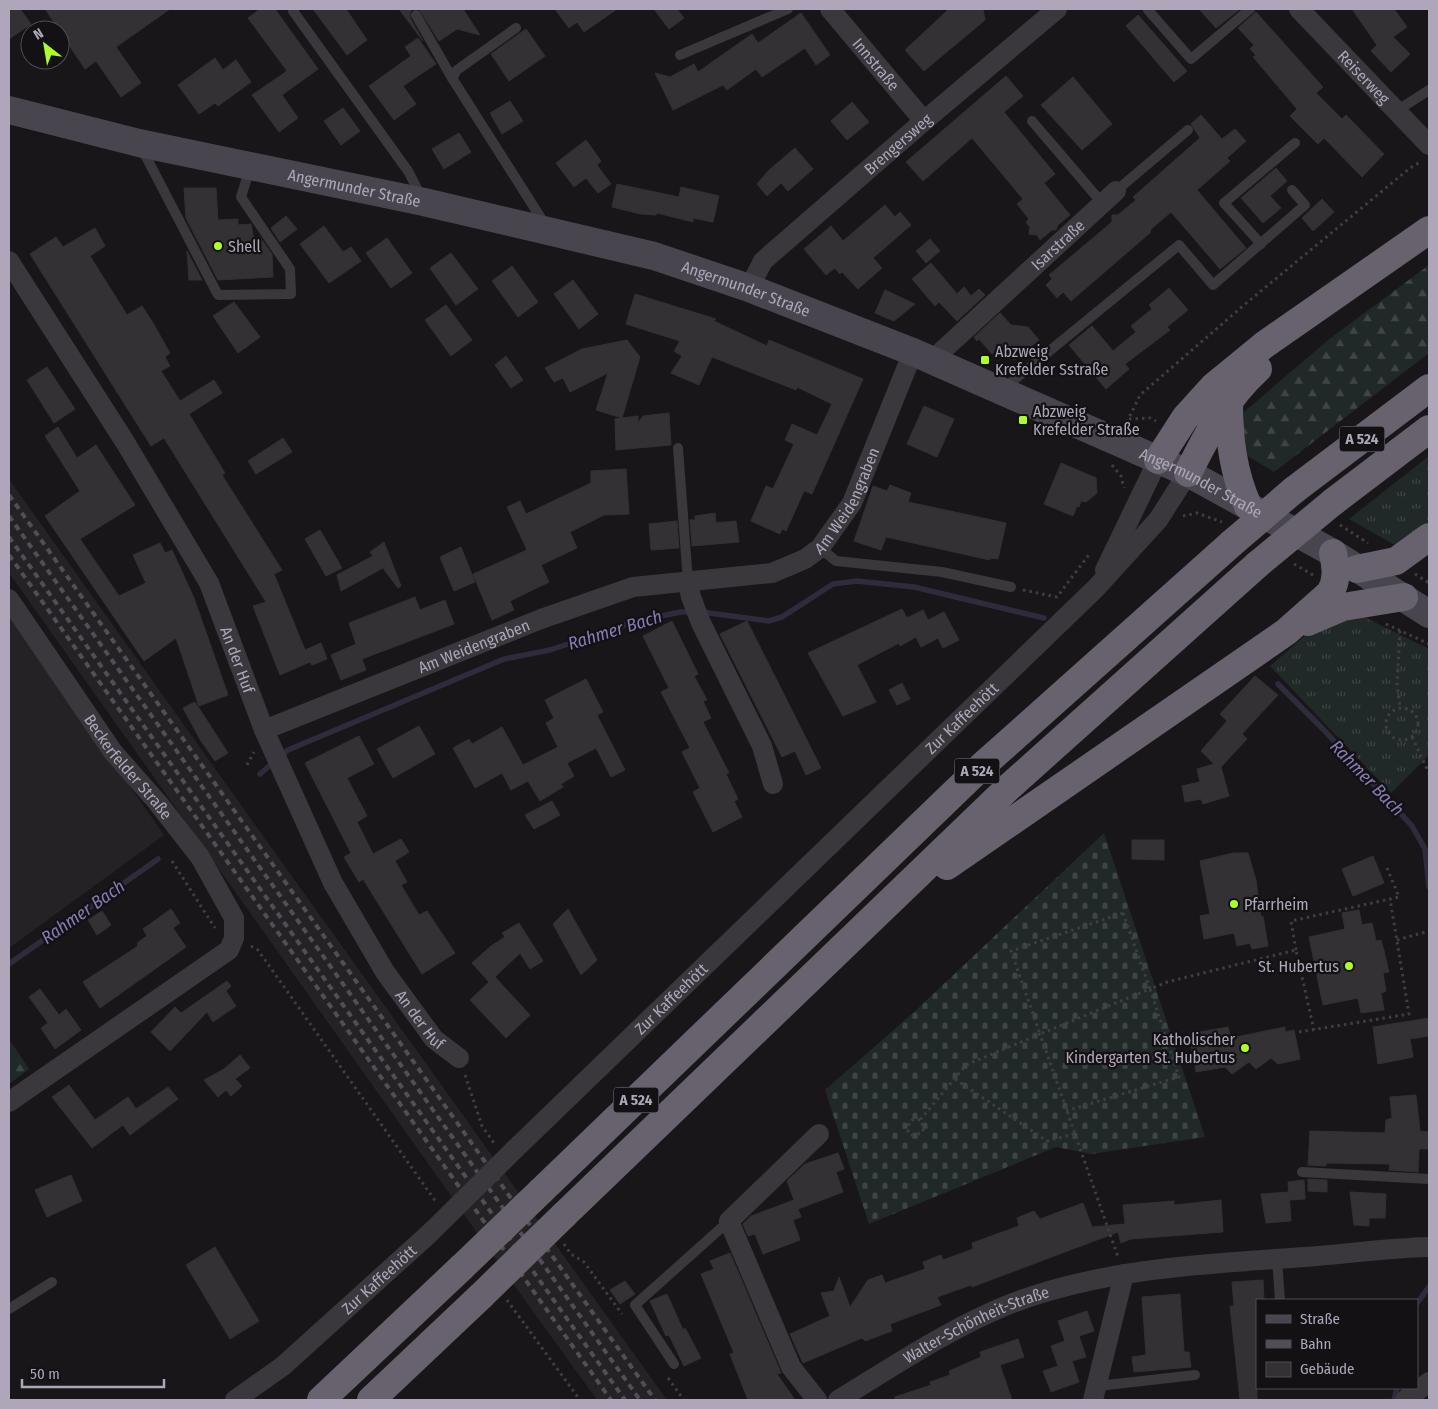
<svg xmlns="http://www.w3.org/2000/svg" width="1438" height="1409" viewBox="0 0 1438 1409" font-family="'Fira Sans Condensed',sans-serif">
	<style>
		.built { fill: #242225 }
		.grass { fill: url(#grass-tufts) }
		.forest { fill: url(#forest-firs) }
		.cemetery { fill: url(#cemetery-stones) }
		.lines { fill: none; stroke-linecap: round; stroke-linejoin: round }
		.stream { stroke: #2e2b3d; stroke-width: 5.5 }
		.building { fill: #333134; stroke: #333034 }
		.path { stroke: #403d45; stroke-width: 3; stroke-dasharray: 2.5 4; stroke-linecap: butt }
		.service { stroke: #3a373d; stroke-width: 10 }
		.minor { stroke: #3a373d; stroke-width: 20 }
		.secondary { stroke: #49454e; stroke-width: 28 }
		.motorway { stroke: #68626f; stroke-width: 28 }
		.rail { stroke: #524e57; stroke-width: 4; stroke-dasharray: 6 5; stroke-linecap: butt }
		.minor-bridge { stroke: #3a373d; stroke-width: 20 }
		.motorway-bridge { stroke: #68626f; stroke-width: 28 }
		.poi-dot { fill: #acfd29; stroke: #131113; stroke-width: 2 }
		.labels { text-anchor: middle; dominant-baseline: central; stroke-width: 4.5; stroke-linejoin: round; paint-order: stroke }
		.shield { fill: #131113; stroke: #807a87; stroke-width: 1 }
		.shield-label { font-size: 15px; font-weight: bold; fill: #afa7b9 }
		.street-label { font-size: 16px; fill: #afa7b9; stroke: #131113 }
		.poi-label { font-size: 16px; fill: #afa7b9; stroke: #131113; text-anchor: start }
		.water-label { font-size: 18px; font-style: italic; fill: #877cb6; stroke: #131113 }
	</style>
	<defs>
		<pattern id="grass-tufts" width="24" height="20" patternUnits="userSpaceOnUse" patternTransform="scale(1.25)"><rect width="24" height="20" fill="#202927"/><path d="M3 7l-1-3M5 7V3M7 7l1-3M15 17l-1-3M17 17v-4M19 17l1-3" fill="none" stroke="#3e4544"/></pattern>
		<pattern id="forest-firs" width="22" height="20" patternUnits="userSpaceOnUse" patternTransform="scale(1.25)"><rect width="22" height="20" fill="#202927"/><path d="M5 1l3.5 6h-7zM16 11l3.5 6h-7z" fill="#3e4544"/></pattern>
		<pattern id="cemetery-stones" width="16" height="16" patternUnits="userSpaceOnUse" patternTransform="scale(1.25)"><rect width="16" height="16" fill="#202927"/><path d="M2 7V4a2 2 0 0 1 4 0v3zM10 15v-3a2 2 0 0 1 4 0v3z" fill="#3e4544"/></pattern>
	</defs>
	<rect width="100%" height="100%" fill="#181618"/>
	<g class="built">
		<path d="M9,479L246,812L667,1400H597L534,1313L9,573Z"/>
		<path d="M9,614L164,835L9,948Z"/>
	</g>
	<g class="grass">
		<path d="M1429,456V522L1400,548L1349,519Z"/>
		<path d="M1358,614L1429,649V755L1391,793L1270,666L1314,628Z"/>
	</g>
	<g class="forest">
		<path d="M1429,265V353L1274,472L1238,450L1244,412L1328,340Z"/>
		<path d="M9,1039L29,1069L9,1084Z"/>
	</g>
	<path class="cemetery" d="M1104,833L1205,1137L1091,1154L1056,1147L869,1224L825,1090L914,1012Z"/>
	<g class="lines">
		<g class="stream">
			<path d="M701,612L769,621L782,617L833,584L857,581L914,587L1044,618"/>
			<path d="M1278,684L1323,729L1412,826L1425,849L1429,887"/>
			<path d="M281,756L288,750L504,659L550,650L640,620L681,612H692"/>
			<path d="M260,774L274,762"/>
			<path d="M9,964L158,859"/>
			<path d="M1417,1303L1429,1287"/>
			<path d="M1394,1400L1397,1388"/>
		</g>
	</g>
	<g class="building">
		<path d="M9,9H20L31,24L9,39Z"/>
		<path d="M45,9H170L116,47L141,83L121,97L96,61L85,69Z"/>
		<path d="M260,9H275L318,69L282,95L298,118L279,132L252,95L287,71L248,18Z"/>
		<path d="M313,9H346L367,40L347,55Z"/>
		<path d="M399,9H413L410,12V18L423,41Z"/>
		<path d="M419,9H463L480,35L457,29L439,41Z"/>
		<path d="M555,9H617L584,32L577,22L569,28Z"/>
		<path d="M654,9H677L684,18L669,29Z"/>
		<path d="M949,9H983L985,20L924,71L905,50Z"/>
		<path d="M1199,9H1240L1216,28Z"/>
		<path d="M1352,9H1394L1407,27L1393,37L1410,54L1391,72L1371,51L1377,45Z"/>
		<path d="M1256,12L1323,87L1316,93L1342,119L1346,115L1384,154L1362,177L1324,138L1318,144L1290,116L1297,109L1253,57L1256,55L1250,49L1254,45L1238,28Z"/>
		<path d="M801,13L830,55L816,65L805,48L762,77L756,69L727,90L723,85L673,110L655,73L670,77L694,64L698,72L752,34L758,43Z"/>
		<path d="M1138,15L1187,71L1174,82L1126,26Z"/>
		<path d="M526,29L545,56L509,81L491,54Z"/>
		<path d="M418,38L436,64L403,86L416,104L394,120L369,86L411,56L405,47Z"/>
		<path d="M215,58L223,70L236,60L251,82L218,106L215,103L199,114L178,85Z"/>
		<path d="M1006,76L1023,96L1004,112L1055,174L1044,183L1070,215L1058,225L1056,230H1052L1040,240L1037,235L1029,234L1030,227L1026,222L1029,219L1017,204L1023,199L972,138L923,181L906,162Z"/>
		<path d="M1073,77L1112,124L1082,150L1041,105Z"/>
		<path d="M510,101L523,121L502,134L490,113Z"/>
		<path d="M852,102L869,122L847,140L831,121Z"/>
		<path d="M343,108L360,131L341,145L324,121Z"/>
		<path d="M1201,115L1222,139L1235,129L1246,141L1227,158L1230,161L1197,190L1246,248L1220,269L1171,212L1150,230L1151,232L1071,301L1063,292L1057,298L1046,285L1052,279L1049,275L1112,222V215H1118L1136,200L1133,197L1200,138L1191,124Z"/>
		<path d="M459,133L471,152L444,169L432,149Z"/>
		<path d="M586,140L601,161L597,165L611,184L598,193L586,178L574,187L556,163Z"/>
		<path d="M795,148L813,169L788,191L781,183L767,196L757,184L769,170Z"/>
		<path d="M1276,168L1287,181L1270,196L1281,208L1263,223L1241,198Z"/>
		<path d="M617,184L679,197L681,187L719,196L713,222L693,218V222L657,213L656,215L641,214L612,207Z"/>
		<path d="M184,188H216L218,220L238,219V225L251,224L254,241L260,237L272,254L273,277L218,280L186,218Z"/>
		<path d="M1322,199L1334,212L1313,231L1302,218Z"/>
		<path d="M885,205L895,217L900,212L911,225L873,258L882,268L858,289L842,272L840,274L835,268L826,275L804,249L831,226L843,241Z"/>
		<path d="M286,216L297,229L280,242L271,228Z"/>
		<path d="M324,226L343,252L351,247L361,261L329,283L300,244Z"/>
		<path d="M95,228L105,246L90,256L127,315L142,306L153,323L170,353L165,357L170,366L161,371L180,401L214,380L222,393L189,414L225,473L222,475L282,570L274,574L305,650L321,643L327,659L312,665L310,662L280,675L253,606L266,602L164,438L151,446L30,254L56,237L63,247Z"/>
		<path d="M387,238L412,273L391,288L366,253Z"/>
		<path d="M930,239L940,251L926,263L916,251Z"/>
		<path d="M187,251L202,280H189Z"/>
		<path d="M451,253L478,289L456,305L430,268Z"/>
		<path d="M931,263L957,294L964,287L971,296L979,289L985,295L957,321L939,302L935,306L912,279Z"/>
		<path d="M512,266L538,302L518,317L492,281Z"/>
		<path d="M573,280L598,314L579,329L554,294Z"/>
		<path d="M1169,288L1188,310L1167,327L1170,330L1125,364L1129,369L1106,389L1069,345L1092,326L1113,351L1136,332L1131,326L1152,309L1149,305Z"/>
		<path d="M885,290L915,304L894,321L875,313Z"/>
		<path d="M635,294L716,319L714,321L767,346L769,340L863,379L812,494L804,491L786,531L782,529L780,534L751,521L766,486L773,489L794,444L785,440L792,424L817,435L832,404L797,387L796,390L712,357L699,385L671,373L682,356L674,351L680,341L626,324Z"/>
		<path d="M234,302L260,337L238,353L213,316Z"/>
		<path d="M446,305L472,340L451,356L425,320Z"/>
		<path d="M1000,313L1011,325L1028,327L1039,340L1014,360L1008,353L996,351L992,354L979,339L977,341L974,337Z"/>
		<path d="M627,340L640,357L622,418L638,416V423L643,416L669,413L671,445L616,450L615,419L622,418L596,410L608,373L570,392L563,378L554,382L545,368L582,349Z"/>
		<path d="M506,356L523,380L511,388L495,365Z"/>
		<path d="M47,367L75,409L54,423L27,380Z"/>
		<path d="M924,406L954,419L937,457L907,444Z"/>
		<path d="M58,427L77,458L96,445L135,505L80,539L119,596L146,583L133,555L160,543L165,553L172,550L194,598L228,695L199,706L176,638L144,661L45,516L80,491L45,436Z"/>
		<path d="M283,438L292,452L256,474L248,461Z"/>
		<path d="M1061,463L1096,478L1097,493L1086,502L1081,501L1079,507L1077,506L1073,516L1044,504Z"/>
		<path d="M626,469L629,514L604,515L570,532L577,548L541,565L549,582L510,601L514,610L492,620L473,574L527,550L507,507L520,501L526,514L591,483V471Z"/>
		<path d="M890,485L911,493L908,502L1006,523L998,559L990,558V560L886,537L881,550L854,541L873,486L887,491Z"/>
		<path d="M715,513L716,523L736,521L739,542L692,546L690,520H695V516Z"/>
		<path d="M677,521L679,548L651,550L649,524Z"/>
		<path d="M320,530L342,568L326,576L305,539Z"/>
		<path d="M384,542L401,586L398,588L383,568L341,591L337,575L373,556L370,552Z"/>
		<path d="M461,547L475,582L454,591L440,557Z"/>
		<path d="M415,597L420,610L445,600L454,624L362,659L366,670L341,680L331,655L356,644L349,623Z"/>
		<path d="M902,609L907,618L923,610L928,620L944,612L959,640L943,648L938,638L921,647L916,637L900,646L899,643L857,665L876,702L843,716L808,653Z"/>
		<path d="M672,621L698,674L694,676L707,700L703,701L711,718L703,722L729,773L726,774L738,799L734,801L742,817L713,832L693,792L700,788L682,752L690,748L661,692L669,688L643,636Z"/>
		<path d="M747,621L821,768L806,775L795,751L782,757L720,634Z"/>
		<path d="M1255,676L1278,695L1242,734L1247,739L1221,767L1229,796L1203,804L1201,799L1185,802L1182,786L1200,782L1197,769L1214,764L1201,751L1227,721L1220,714Z"/>
		<path d="M586,679L603,712L597,715L625,770L611,777L596,748L567,763L574,776L561,784L563,787L540,801L528,781L511,790L502,773L475,788L453,748L469,739L472,744L502,727L523,765L558,747L546,723L554,718L545,700Z"/>
		<path d="M902,683L910,699L897,705L889,690Z"/>
		<path d="M195,702L228,753L215,761L201,741L183,708Z"/>
		<path d="M419,726L435,754L393,778L377,749Z"/>
		<path d="M359,736L374,764L347,778L367,816L357,822L373,854L401,839L409,852L395,861L407,882L401,885L419,915L427,911L455,953L422,974L363,879L359,882L344,857L351,853L305,763Z"/>
		<path d="M552,801L560,815L534,829L525,815Z"/>
		<path d="M1132,840H1164V860L1132,859Z"/>
		<path d="M1233,853H1248L1256,880L1261,917L1263,916L1268,946L1252,949L1250,943L1237,946L1234,933L1204,939L1200,916L1210,914L1200,861Z"/>
		<path d="M1373,856L1384,883L1353,896L1342,869Z"/>
		<path d="M171,909L180,923L173,928L186,947L100,1008L83,982L138,946L137,943L147,936L143,929Z"/>
		<path d="M568,909L597,960L581,975L553,924Z"/>
		<path d="M1359,910L1362,925L1372,923L1376,941L1381,940L1384,951L1389,972L1383,973L1386,991L1381,993L1384,1010L1361,1013L1358,998L1323,1005L1309,937L1345,929L1342,913Z"/>
		<path d="M102,911L111,925L97,935L88,920Z"/>
		<path d="M519,923L543,961L530,969L520,953L495,977L530,1015L506,1038L470,1000L489,982L472,963L491,946L505,937L502,933Z"/>
		<path d="M227,981L231,986L226,991L236,1006L213,1022L207,1012L170,1051L151,1032L175,1007L181,1013Z"/>
		<path d="M40,989L59,1015L66,1009L81,1030L55,1049L41,1028L48,1023L29,997Z"/>
		<path d="M1429,1018V1036L1410,1039L1413,1057L1378,1064L1373,1027Z"/>
		<path d="M1228,1027L1231,1038L1285,1027V1032L1294,1030L1300,1059L1278,1064L1271,1058L1256,1069L1249,1062L1232,1074L1225,1067L1196,1072L1189,1034Z"/>
		<path d="M240,1055L250,1068L235,1079L242,1086L231,1096L226,1090L218,1097L204,1080L224,1069Z"/>
		<path d="M69,1085L95,1120L128,1097L136,1109L168,1087L178,1099L130,1135L123,1125L92,1148L52,1097Z"/>
		<path d="M1416,1095L1420,1131L1429,1132V1149H1419L1418,1172L1389,1170L1390,1164L1326,1163V1166L1308,1165L1310,1131L1385,1133L1386,1120L1392,1118L1390,1097Z"/>
		<path d="M838,1153L844,1169L836,1172L843,1192L798,1209L801,1217L793,1220L800,1240L763,1254L755,1234L748,1236L743,1224L751,1216L794,1200L787,1181L805,1164Z"/>
		<path d="M71,1175L82,1201L47,1217L35,1190Z"/>
		<path d="M1308,1179L1327,1180V1192L1308,1191Z"/>
		<path d="M1304,1180L1305,1199L1289,1200L1288,1182Z"/>
		<path d="M1289,1192L1291,1221L1266,1223L1261,1194Z"/>
		<path d="M1350,1192L1386,1194L1385,1218H1369V1226L1354,1225Z"/>
		<path d="M1221,1200L1223,1232L1131,1239L1121,1243L1118,1232L972,1287L971,1285L937,1297L941,1305L890,1324L892,1331L865,1341L862,1338L803,1363L790,1334L830,1316L821,1293L834,1291L839,1277L850,1307L868,1280L882,1275L885,1283L925,1269L923,1262L941,1255L943,1260L973,1249L972,1243L1019,1226L1017,1218L1034,1211L1040,1219L1083,1203L1092,1227L1125,1224L1123,1205L1174,1201V1205Z"/>
		<path d="M215,1247L259,1321L230,1339L186,1265Z"/>
		<path d="M730,1253L781,1373L777,1374L795,1400H748L730,1354L734,1353L701,1274L714,1269L710,1261Z"/>
		<path d="M1263,1280L1264,1300H1257V1400H1240L1230,1306H1234L1232,1282Z"/>
		<path d="M625,1281L635,1294L620,1304L610,1290Z"/>
		<path d="M667,1294L683,1330L685,1328L701,1358L684,1366L669,1335L666,1336L650,1301Z"/>
		<path d="M1180,1294L1184,1352H1189L1191,1367L1134,1372L1132,1357L1146,1355L1142,1297Z"/>
		<path d="M1087,1311L1094,1331L1079,1336L1086,1357L1072,1361L1079,1382L1051,1392L1043,1371L1058,1366L1051,1346L1065,1341L1058,1321Z"/>
		<path d="M1018,1339L1024,1357L1000,1365L1012,1400H895V1397L931,1385L930,1382L950,1375L949,1371L981,1357L980,1352Z"/>
	</g>
	<g class="lines">
		<g class="path">
			<path d="M1129,419L1150,418L1156,421"/>
			<path d="M1127,422L1140,395L1244,305L1410,168L1422,161"/>
			<path d="M1112,465L1121,476L1124,488"/>
			<path d="M1183,516L1197,513L1222,522"/>
			<path d="M1340,525L1368,543"/>
			<path d="M1294,564L1313,575"/>
			<path d="M1415,574L1429,583"/>
			<path d="M1023,590L1057,597L1091,552"/>
			<path d="M1386,624L1429,644"/>
			<path d="M1400,631L1397,684L1400,707"/>
			<circle cx="1402" cy="724" r="16"/>
			<path d="M1412,737L1429,773"/>
			<path d="M247,765L254,752"/>
			<path d="M172,861L215,928"/>
			<path d="M1123,913L1150,989L1040,1034L1011,951Z"/>
			<path d="M1397,940L1429,931"/>
			<path d="M251,946L258,950L436,1202"/>
			<path d="M1296,950L1291,921L1399,897L1387,868"/>
			<path d="M1299,1032L1409,1014L1390,899"/>
			<path d="M465,1075L482,1126L494,1143"/>
			<path d="M955,1079L1047,1141L1074,1134"/>
			<path d="M1066,1111L1179,1077L1150,989L1167,982L1296,950L1314,1030"/>
			<path d="M920,1120L914,1119L909,1122L908,1132L912,1135L922,1133L924,1128L920,1120L966,1065L1040,1034L1118,1257"/>
			<path d="M564,1244L571,1254L584,1262L622,1314"/>
			<path d="M507,1300L580,1400"/>
			<path d="M668,1378L684,1400"/>
		</g>
		<g class="service">
			<path d="M1148,10L1191,59L1250,9"/>
			<path d="M293,11L408,171L422,198"/>
			<path d="M416,15L452,78"/>
			<path d="M516,28L457,70L452,78L546,226"/>
			<path d="M680,55L788,9"/>
			<path d="M1398,110L1429,90"/>
			<path d="M1032,121L1103,204"/>
			<path d="M141,147L218,295L291,294L290,269L241,197L250,168"/>
			<path d="M1116,191L1188,130"/>
			<path d="M1261,244L1224,203L1295,143"/>
			<path d="M1003,389L1179,245L1213,285L1305,205L1292,190"/>
			<path d="M678,448L688,582"/>
			<path d="M820,548L836,561L942,572L1011,587"/>
			<path d="M1302,1172L1429,1179"/>
			<path d="M1277,1259L1280,1300"/>
			<path d="M9,1309L52,1282"/>
			<path d="M674,1364L635,1305L729,1221"/>
			<path d="M1098,1386L1195,1375"/>
		</g>
		<g class="minor">
			<path id="s1" d="M830,9L924,121"/>
			<path id="s2" d="M1299,9L1429,145"/>
			<path id="s3" d="M9,261L125,442L209,583L264,730L333,883L385,972L434,1039L459,1058"/>
			<path id="s4" d="M749,288L763,261L924,121L1057,9"/>
			<path id="s5" d="M931,361L1116,191"/>
			<path d="M1105,570L1158,460"/>
			<path d="M688,582L691,597L701,623L762,746L773,784"/>
			<path id="s6" d="M9,599L113,752L158,803L200,857L234,918V938L229,950L9,1102"/>
			<path id="s7" d="M264,730L541,619L633,587L772,573L805,559L820,548L852,503L913,352"/>
			<path id="s8" d="M514,1150L1096,588L1158,520L1188,473"/>
			<path id="s9" d="M235,1400L283,1366L430,1233"/>
			<path d="M817,1400L791,1367L729,1221L819,1134"/>
			<path id="s10" d="M838,1400C894,1366 950,1328 1010,1304C1104,1268 1205,1264 1305,1257C1346,1254 1387,1248 1429,1247"/>
			<path d="M1093,1400L1124,1274"/>
			<path d="M1405,1400L1429,1382"/>
		</g>
		<path class="secondary" id="s11" d="M9,110L139,143L424,202L654,256L749,288L913,352L1188,473L1333,553L1429,614"/>
		<g class="motorway">
			<path d="M1229,402C1229,439 1233,472 1248,506"/>
			<path d="M1158,460L1185,418L1214,386L1264,345L1429,230"/>
			<path d="M1188,473C1207,435 1226,398 1258,369"/>
			<path d="M1294,490L1429,388"/>
			<path d="M1333,502L1429,429"/>
			<path d="M1357,569L1396,561L1429,537"/>
			<path d="M1308,622L1343,607L1404,597"/>
			<path d="M947,866L1286,632L1330,593C1338,579 1336,568 1333,553"/>
			<path d="M541,1191L982,766L1232,543"/>
			<path d="M564,1215L1009,787L1258,564"/>
			<path d="M321,1400L462,1267"/>
			<path d="M371,1400L481,1296"/>
		</g>
		<g class="rail">
			<path d="M9,495L655,1400"/>
			<path d="M9,516L640,1400"/>
			<path d="M9,537L625,1400"/>
			<path d="M9,555L611,1400"/>
		</g>
		<path class="minor-bridge" d="M430,1233L514,1150"/>
		<g class="motorway-bridge">
			<path d="M1232,543L1294,490"/>
			<path d="M1258,564L1333,502"/>
			<path d="M462,1267L541,1191"/>
			<path d="M481,1296L564,1215"/>
		</g>
	</g>
	<g class="poi-dot">
		<circle cx="218" cy="246" r="5"/>
		<rect x="980" y="355" width="10" height="10" rx="2.5"/>
		<rect x="1018" y="415" width="10" height="10" rx="2.5"/>
		<circle cx="1234" cy="904" r="5"/>
		<circle cx="1349" cy="966" r="5"/>
		<circle cx="1245" cy="1048" r="5"/>
	</g>
	<g class="labels">
		<g class="shield">
			<rect x="1339.5" y="426.5" width="45" height="25" rx="4"/>
			<rect x="954.5" y="758.5" width="45" height="25" rx="4"/>
			<rect x="613.5" y="1087.5" width="45" height="25" rx="4"/>
		</g>
		<g class="shield-label">
			<text x="1362" y="439">A 524</text>
			<text x="977" y="771">A 524</text>
			<text x="636" y="1100">A 524</text>
		</g>
		<g class="street-label">
			<text stroke="none"><textPath href="#s1" startOffset="72">Innstraße</textPath></text>
			<text stroke="none"><textPath href="#s2" startOffset="94">Reiserweg</textPath></text>
			<text stroke="none"><textPath href="#s4" startOffset="209">Brengersweg</textPath></text>
			<text stroke="none"><textPath href="#s11" startOffset="354">Angermunder Straße</textPath></text>
			<text stroke="none"><textPath href="#s5" startOffset="172">Isarstraße</textPath></text>
			<text stroke="none"><textPath href="#s11" startOffset="759">Angermunder Straße</textPath></text>
			<text stroke="none"><textPath href="#s11" startOffset="1254">Angermunder Straße</textPath></text>
			<text stroke="none"><textPath href="#s7" startOffset="645">Am Weidengraben</textPath></text>
			<text stroke="none"><textPath href="#s7" startOffset="226">Am Weidengraben</textPath></text>
			<text stroke="none"><textPath href="#s3" startOffset="461">An der Huf</textPath></text>
			<text stroke="none"><textPath href="#s8" startOffset="622">Zur Kaffeehött</textPath></text>
			<text stroke="none"><textPath href="#s6" startOffset="206">Beckerfelder Straße</textPath></text>
			<text stroke="none"><textPath href="#s8" startOffset="218">Zur Kaffeehött</textPath></text>
			<text stroke="none"><textPath href="#s3" startOffset="866">An der Huf</textPath></text>
			<text stroke="none"><textPath href="#s9" startOffset="188">Zur Kaffeehött</textPath></text>
			<text stroke="none"><textPath href="#s10" startOffset="158">Walter-Schönheit-Straße</textPath></text>
		</g>
		<g class="poi-label">
			<text x="228" y="246">Shell</text>
			<text x="995" y="351">Abzweig<tspan x="995" dy="18">Krefelder Sstraße</tspan></text>
			<text x="1033" y="411">Abzweig<tspan x="1033" dy="18">Krefelder Straße</tspan></text>
			<text x="1244" y="904">Pfarrheim</text>
			<text x="1339" y="966" text-anchor="end">St. Hubertus</text>
			<text x="1235" y="1039" text-anchor="end">Katholischer<tspan x="1235" dy="18">Kindergarten St. Hubertus</tspan></text>
		</g>
		<g class="water-label">
			<text transform="translate(615 630) rotate(-17)">Rahmer Bach</text>
			<text transform="translate(1367 778) rotate(46)">Rahmer Bach</text>
			<text transform="translate(83 912) rotate(-35)">Rahmer Bach</text>
		</g>
	</g>
	<rect width="1438" height="1409" fill="none" stroke="#afa7b9" stroke-width="20"/>
	<rect x="1256" y="1299" width="162" height="90" fill="#131113" stroke="#514d55"/>
	<rect x="1266" y="1315" width="25" height="8" fill="#49454e" stroke="#514d55"/>
	<text x="1300" y="1324" font-size="15" fill="#afa7b9">Straße</text>
	<rect x="1266" y="1340" width="25" height="8" fill="#524e57" stroke="#514d55"/>
	<text x="1300" y="1349" font-size="15" fill="#afa7b9">Bahn</text>
	<rect x="1266" y="1362" width="25" height="15" fill="#333134" stroke="#514d55"/>
	<text x="1300" y="1374" font-size="15" fill="#afa7b9">Gebäude</text>
	<g transform="translate(45 45) rotate(329)"><circle r="24" fill="#131113" stroke="#514d55"/>
	<path d="M0-4L9 19L0 12L-9 19Z" fill="#acfd29"/>
	<text y="-8" font-size="14" font-weight="bold" text-anchor="middle" fill="#afa7b9">N</text>
	</g>
	<path d="M22 1379v8h142v-8" fill="none" stroke="#afa7b9" stroke-width="2.5"/>
	<text x="30" y="1379" font-size="15" fill="#afa7b9" stroke="#131113" stroke-width="4" paint-order="stroke">50 m</text>
</svg>
